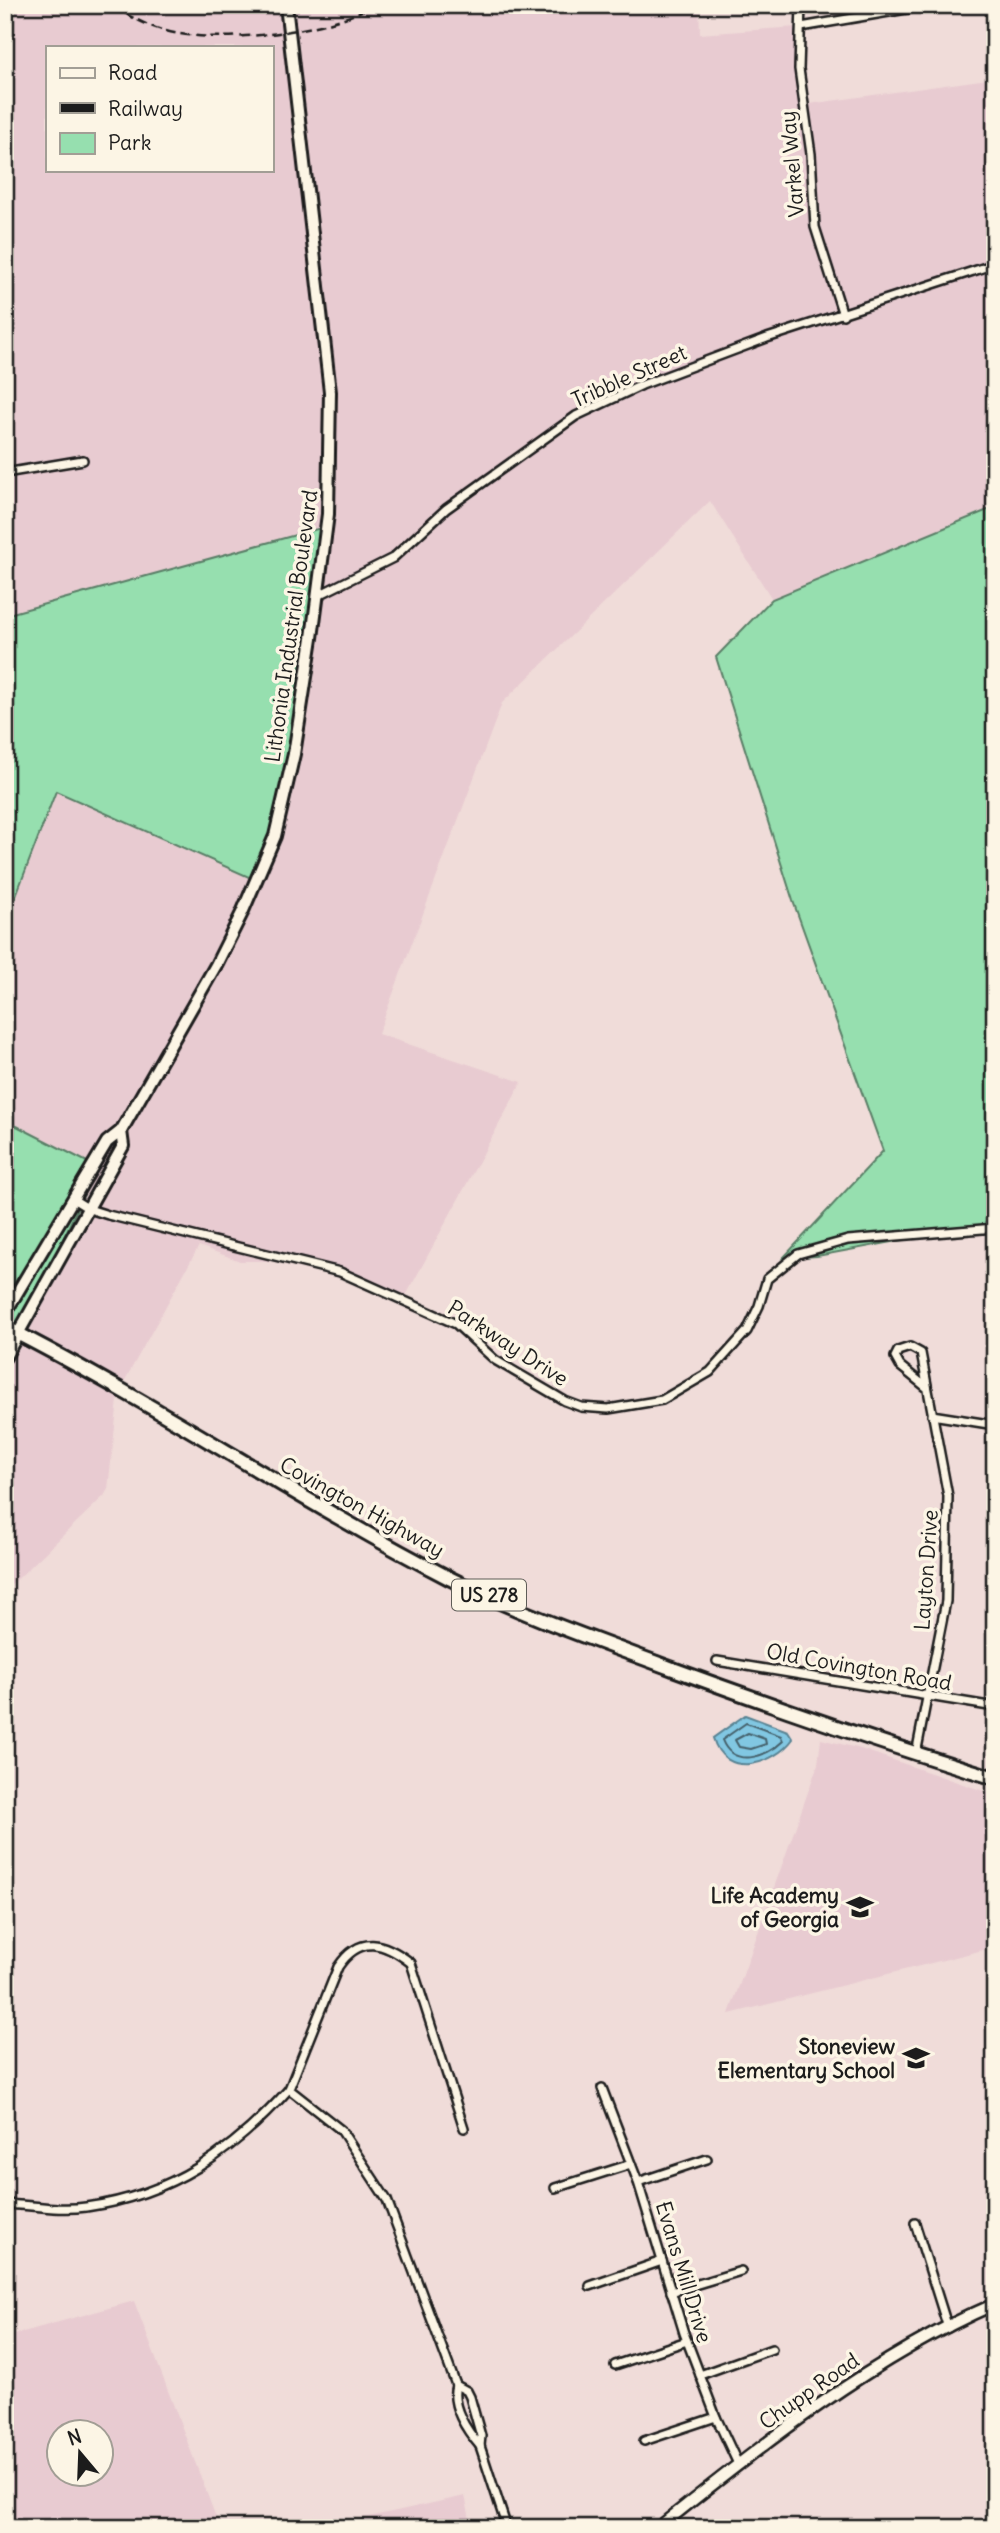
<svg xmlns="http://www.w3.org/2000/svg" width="1000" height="2533" viewBox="0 0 1000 2533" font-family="Delius,sans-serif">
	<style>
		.built { fill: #e8cbd1; fill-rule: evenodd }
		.green { fill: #96dfaf; stroke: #597e66; stroke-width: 2 }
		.water { fill: #81c7e2; stroke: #598393; stroke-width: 2 }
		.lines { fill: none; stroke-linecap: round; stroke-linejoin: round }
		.shore { stroke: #44606b; stroke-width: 2 }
		.minor-casing { stroke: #1c1c1c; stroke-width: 12 }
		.tertiary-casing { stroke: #1c1c1c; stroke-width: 15 }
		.secondary-casing { stroke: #1c1c1c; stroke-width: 16 }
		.primary-casing { stroke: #1c1c1c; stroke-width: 18 }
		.minor { stroke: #fcf5e5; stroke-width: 7 }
		.tertiary { stroke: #fcf5e5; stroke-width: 10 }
		.secondary { stroke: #fcf5e5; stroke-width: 10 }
		.primary { stroke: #fcf5e5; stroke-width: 12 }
		.rail { stroke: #1c1c1c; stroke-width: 2.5; stroke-dasharray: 10 5; stroke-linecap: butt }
		.labels { text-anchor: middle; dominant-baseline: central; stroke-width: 7; stroke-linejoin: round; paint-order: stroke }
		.shield { fill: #fcf5e5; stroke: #5f5d58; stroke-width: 2 }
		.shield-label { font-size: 19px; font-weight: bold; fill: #1c1c1c }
		.street-label { font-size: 21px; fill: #1c1c1c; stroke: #fcf5e5 }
		.poi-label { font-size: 21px; font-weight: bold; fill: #1c1c1c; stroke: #fcf5e5; text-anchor: end }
	</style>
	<rect width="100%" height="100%" fill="#f0dcd9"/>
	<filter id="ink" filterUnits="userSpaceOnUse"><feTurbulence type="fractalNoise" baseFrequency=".0143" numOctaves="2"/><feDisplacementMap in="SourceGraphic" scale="14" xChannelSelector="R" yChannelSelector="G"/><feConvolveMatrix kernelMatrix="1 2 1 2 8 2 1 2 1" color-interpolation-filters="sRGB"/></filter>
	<g filter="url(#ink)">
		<g class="built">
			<path d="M5,5H699L700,34L797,27L802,105L995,78V507L772,599L710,501L502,703L378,1034L522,1082L402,1303L305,1261H240L199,1246L119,1391L108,1489L104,1496L5,1591V1330L97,1168L5,1120V924L56,791L250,877L327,526L5,615ZM47,47H271V170H47Z"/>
			<path d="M821,1739L861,1749L995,1795V1947L729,2014L818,1764Z"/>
			<path d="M134,2301L220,2528H5V2337ZM60,2432H102V2474H60Z"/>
			<path d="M465,2496L472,2528H318Z"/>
		</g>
		<g class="green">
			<path d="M995,507V1223L817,1256L783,1258L883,1151L793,901L716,657L772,599Z"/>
			<path d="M328,526L293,775L251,878L56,791L5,924V615Z"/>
			<path d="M5,1120L97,1167L18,1334L5,1330Z"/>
		</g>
		<path class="water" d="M745,1715L788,1731L793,1739C774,1765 725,1780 713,1738Z"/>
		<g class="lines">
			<g class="shore">
				<path d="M746,1723L781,1736L783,1741C766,1758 733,1768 722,1740Z"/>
				<path d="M748,1733L765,1739L766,1744L751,1749L739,1747L735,1740Z"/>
			</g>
			<defs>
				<g id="minor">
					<path d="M801,5L799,69L811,154L815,227L843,315"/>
					<path d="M801,27L930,5"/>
					<path d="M5,473L83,460"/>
					<path d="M317,596L393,558L446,509L576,416L642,385L767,338L995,264"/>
					<path d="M73,1199L89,1209L108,1215L340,1272L456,1324L495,1360L565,1401L581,1407L608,1409L662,1400L710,1372L747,1331L759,1306L767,1279L798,1254L848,1240L995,1228"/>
					<path d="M932,1415L995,1425"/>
					<path d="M717,1661L995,1707"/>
					<path d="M916,1754L946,1601L948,1496L921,1353L910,1347L898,1351L895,1357L900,1366L926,1387"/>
					<path d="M602,2088L638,2182L684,2333L716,2417L738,2464"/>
					<path d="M464,2128L411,1963C384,1942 360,1934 338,1967L289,2089L341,2130L387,2200L456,2385C450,2406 467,2431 480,2446"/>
					<path d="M638,2182L707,2159"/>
					<path d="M555,2188L631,2164"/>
					<path d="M5,2204C31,2205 60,2211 86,2207C171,2195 233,2152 289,2089"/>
					<path d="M915,2223L948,2328"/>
					<path d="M590,2286L662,2261"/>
					<path d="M671,2292L741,2271"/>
					<path d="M615,2365L687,2341"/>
					<path d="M700,2375L772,2349"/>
					<path d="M456,2385L467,2391L470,2397L481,2436L480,2446L507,2528"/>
					<path d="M644,2441L716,2417"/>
				</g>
				<path id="tertiary" d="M658,2528C760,2446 874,2356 995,2304"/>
				<g id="secondary">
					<path d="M5,1313L107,1142L121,1131L216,965L242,913L275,836L294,754L312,638L328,514L330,392L286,5"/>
					<path d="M5,1357L123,1146L121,1131"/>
				</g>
				<path id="primary" d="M5,1327C157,1404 298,1500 449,1578C520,1614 598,1641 673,1669C779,1708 886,1745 995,1778"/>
			</defs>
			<use href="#minor" class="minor-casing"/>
			<use href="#tertiary" class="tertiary-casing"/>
			<use href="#secondary" class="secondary-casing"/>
			<use href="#primary" class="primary-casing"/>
			<use href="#minor" class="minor"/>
			<use href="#tertiary" class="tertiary"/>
			<use href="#secondary" class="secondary"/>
			<use href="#primary" class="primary"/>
			<path class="rail" d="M112,5C129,16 146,26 166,31C218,45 327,33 373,5"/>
		</g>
	</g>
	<defs>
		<symbol id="school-bare" viewBox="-9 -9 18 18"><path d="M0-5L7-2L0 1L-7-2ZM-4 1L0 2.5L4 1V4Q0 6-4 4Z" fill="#1c1c1c" stroke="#fcf5e5" stroke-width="2.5" paint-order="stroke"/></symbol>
	</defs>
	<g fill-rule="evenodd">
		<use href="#school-bare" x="841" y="1888" width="38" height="38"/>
		<use href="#school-bare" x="897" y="2039" width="38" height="38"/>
	</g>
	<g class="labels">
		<rect class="shield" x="452" y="1579.5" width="74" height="31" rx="5"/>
		<g class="shield-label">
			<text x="489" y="1595">US 278</text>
		</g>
		<g class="street-label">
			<text transform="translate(792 164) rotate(-95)">Varkel Way</text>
			<text transform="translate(629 376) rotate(-24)">Tribble Street</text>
			<text transform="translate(291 626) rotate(-82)">Lithonia Industrial Boulevard</text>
			<text transform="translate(508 1343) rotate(33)">Parkway Drive</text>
			<text transform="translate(362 1507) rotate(29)">Covington Highway</text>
			<text transform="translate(926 1570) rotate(-86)">Layton Drive</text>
			<text transform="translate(859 1667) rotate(10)">Old Covington Road</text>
			<text transform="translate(684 2272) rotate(73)">Evans Mill Drive</text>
			<text transform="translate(809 2391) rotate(-35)">Chupp Road</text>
		</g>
		<g class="poi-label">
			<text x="839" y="1895">Life Academy<tspan x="839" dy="24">of Georgia</tspan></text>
			<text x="895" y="2046">Stoneview<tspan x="895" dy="24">Elementary School</tspan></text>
		</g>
	</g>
	<rect width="1000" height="2533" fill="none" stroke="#fcf5e5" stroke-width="28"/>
	<rect x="14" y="14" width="972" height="2505" fill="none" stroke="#1c1c1c" stroke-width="2.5" filter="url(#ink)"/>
	<rect x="46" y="46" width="228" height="126" fill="#fcf5e5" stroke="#a29e95" stroke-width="2"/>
	<rect x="60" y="68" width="35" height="10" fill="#fcf5e5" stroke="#a29e95" stroke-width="2"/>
	<text x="108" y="80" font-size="21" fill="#1c1c1c">Road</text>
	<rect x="60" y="103" width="35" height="10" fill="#1c1c1c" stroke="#a29e95" stroke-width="2"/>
	<text x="108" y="116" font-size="21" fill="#1c1c1c">Railway</text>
	<rect x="60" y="133" width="35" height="21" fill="#96dfaf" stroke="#a29e95" stroke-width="2"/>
	<text x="108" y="150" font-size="21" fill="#1c1c1c">Park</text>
	<g transform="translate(80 2453) rotate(341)"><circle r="33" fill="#fcf5e5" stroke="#a29e95" stroke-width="2"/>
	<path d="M0-5L12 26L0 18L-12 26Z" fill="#1c1c1c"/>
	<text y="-10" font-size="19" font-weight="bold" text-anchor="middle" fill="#1c1c1c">N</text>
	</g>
</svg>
